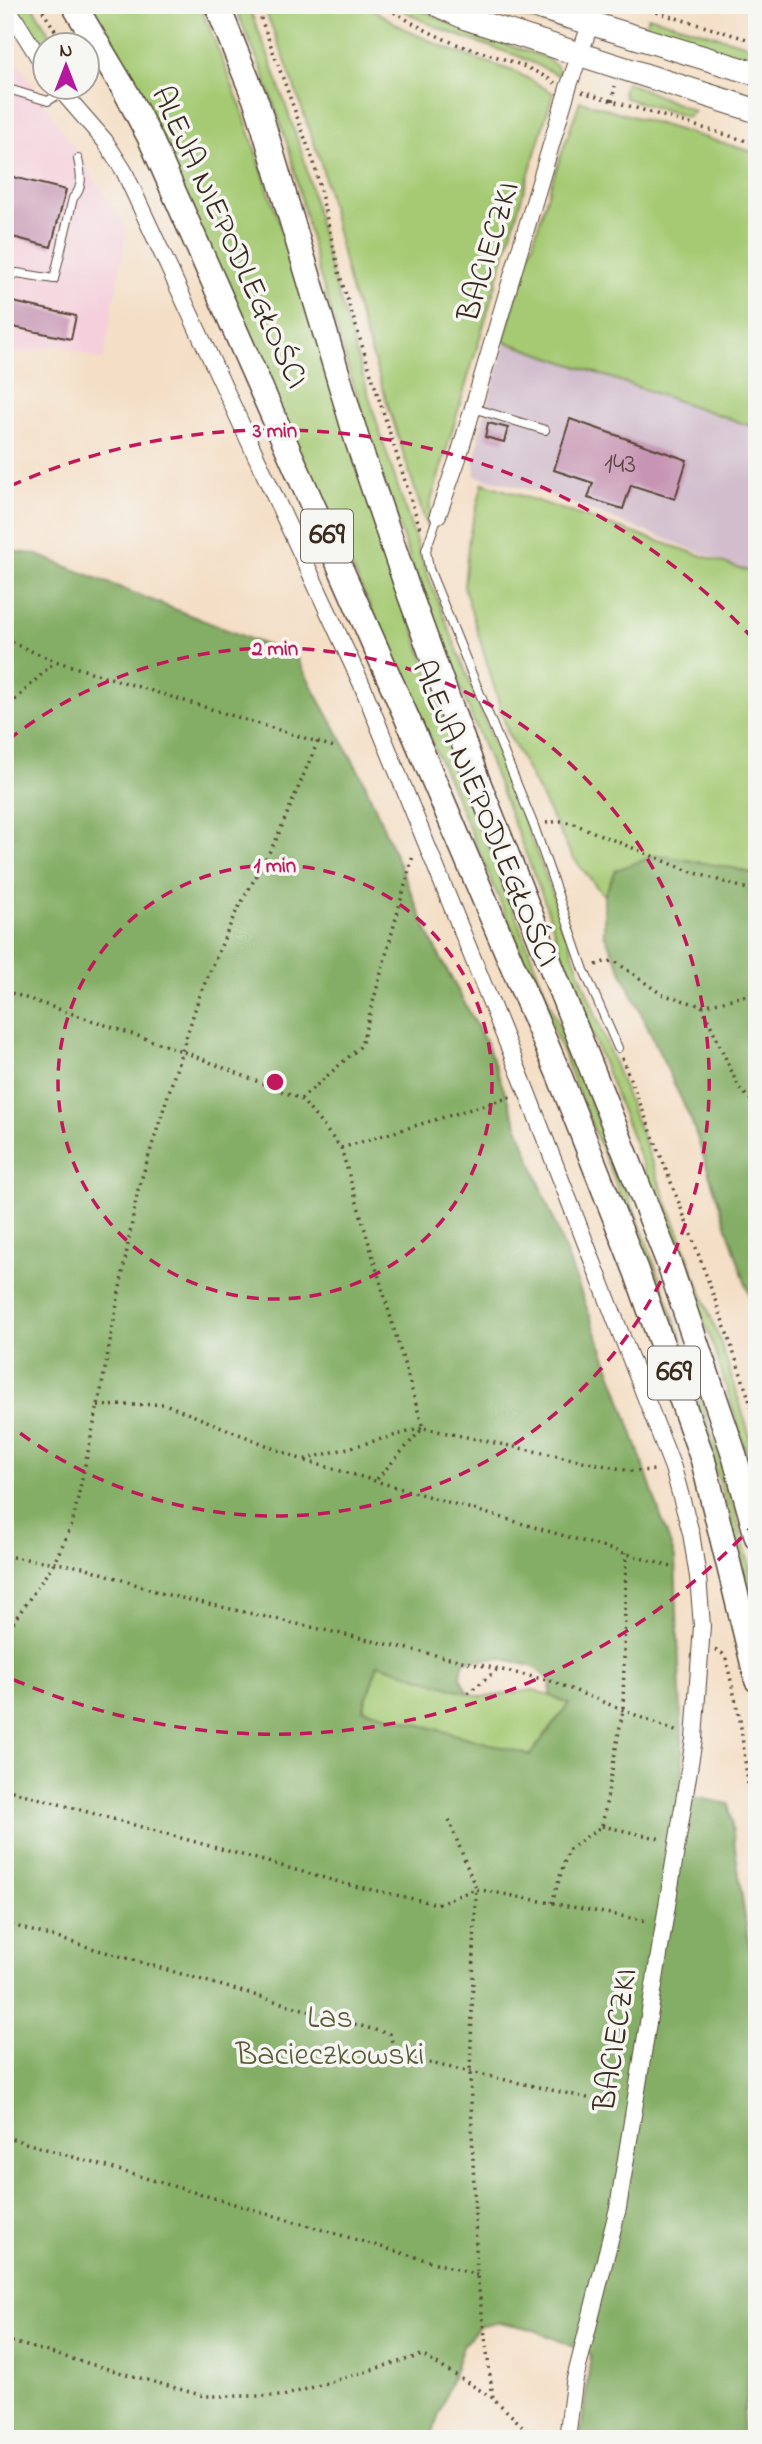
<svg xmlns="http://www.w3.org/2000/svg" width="762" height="2444" viewBox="0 0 762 2444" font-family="'Indie Flower',sans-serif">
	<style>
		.built { fill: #f5cfdb }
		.industrial { fill: #d1bdcc }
		.green { fill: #a5ca73; stroke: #707a48; stroke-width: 2 }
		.forest { fill: #84ae65; stroke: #606c42; stroke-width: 2; fill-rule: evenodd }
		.building { fill: #c795b4 }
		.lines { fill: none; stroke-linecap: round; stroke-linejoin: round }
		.service-casing { stroke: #574537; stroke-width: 10 }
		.minor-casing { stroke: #574537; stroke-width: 18 }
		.secondary-casing { stroke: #574537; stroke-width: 25 }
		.primary-casing { stroke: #574537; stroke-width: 27 }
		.path { stroke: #574537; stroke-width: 3.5; stroke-dasharray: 2 5; stroke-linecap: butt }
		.service { stroke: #fff; stroke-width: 8 }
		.minor { stroke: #fff; stroke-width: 16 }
		.secondary { stroke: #fff; stroke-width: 23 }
		.primary { stroke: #fff; stroke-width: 24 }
		.ring { fill: none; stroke: #c2185b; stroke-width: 3.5; stroke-dasharray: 12 9 }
		.labels { text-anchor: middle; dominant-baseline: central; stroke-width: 7; stroke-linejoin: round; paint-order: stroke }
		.number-label { font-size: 28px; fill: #5e4544 }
		.shield { fill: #f6f6f2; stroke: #73675e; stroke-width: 2 }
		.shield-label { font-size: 30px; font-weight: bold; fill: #3b2a1e }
		.street-label { font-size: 32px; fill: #3b2a1e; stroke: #f6f6f2 }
		.park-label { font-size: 32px; fill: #5b5a38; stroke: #f6f6f2 }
		.centre { fill: #c2185b; stroke: #f6f6f2; stroke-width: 3.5 }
		.ring-label { font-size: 21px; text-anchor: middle; font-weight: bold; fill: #c2185b; stroke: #f6f6f2; stroke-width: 7; stroke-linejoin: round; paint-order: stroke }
	</style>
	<rect width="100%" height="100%" fill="#f6f6f2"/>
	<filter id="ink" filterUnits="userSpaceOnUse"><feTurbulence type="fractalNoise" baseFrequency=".0143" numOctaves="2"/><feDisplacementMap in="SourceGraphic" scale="14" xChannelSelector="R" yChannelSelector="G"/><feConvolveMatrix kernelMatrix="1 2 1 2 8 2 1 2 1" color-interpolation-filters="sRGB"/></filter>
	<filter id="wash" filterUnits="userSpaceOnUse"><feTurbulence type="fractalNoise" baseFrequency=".00686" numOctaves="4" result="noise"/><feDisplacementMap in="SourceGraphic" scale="28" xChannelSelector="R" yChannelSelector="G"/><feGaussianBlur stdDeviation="1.57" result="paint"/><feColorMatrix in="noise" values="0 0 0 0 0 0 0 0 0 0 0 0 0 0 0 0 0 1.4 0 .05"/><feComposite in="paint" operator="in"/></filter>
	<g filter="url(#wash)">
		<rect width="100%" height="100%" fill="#f4dec5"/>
		<path class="built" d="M5,43L127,229L103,361L58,345L5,356Z"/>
		<path class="industrial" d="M505,343L757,428V574L545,493L475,476L474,459L480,439L478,438Z"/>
		<g class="green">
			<path d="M14,5H32L56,45L46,46L45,57Z"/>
			<path d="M83,5H200L241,107L464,781L542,984L641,1227L688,1356L735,1511L757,1595V1622L729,1513L681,1357L635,1232L536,986L450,783L302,457Z"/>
			<path d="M234,5H248L270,60L304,159L327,257L381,436L422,560L555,900L579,971L721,1344L757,1459V1487L713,1345L569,975L544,900L411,562L370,440L318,269L290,152L262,70Z"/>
			<path d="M263,5H366L408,31L453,51L516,72L553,93L429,508L432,510L427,527L349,283L321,163L284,57Z"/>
			<path d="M394,5H411L474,34L544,57L557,66L560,76C547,70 534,63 520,57C476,41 435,31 394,5Z"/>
			<path d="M484,5H500L561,26L563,29Z"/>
			<path d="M648,17H652L757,48V58L732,56L643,30Z"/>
			<path d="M634,59L757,95V101L632,62Z"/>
			<path d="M626,82L694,111L688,117L625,98L623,93Z"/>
			<path d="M580,101L757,153V428L503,341L551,184Z"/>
			<path d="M483,483L757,574V875L733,868L616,870L604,896L572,856L508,733L464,587L469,536Z"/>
			<path d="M378,1664L482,1697L535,1690L569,1703L530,1755L363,1709Z"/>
		</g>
		<g class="forest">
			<path d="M5,551L35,554L296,657L363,779L432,942L487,1045L616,1385L675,1558L684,1795L729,1804L757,2004V2303L741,2439H580L591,2354L532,2329L499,2322L479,2327L464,2344L430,2439H15L5,2435ZM501,1658L534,1667L551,1681L550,1696L569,1704L530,1755L363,1709L378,1664L468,1693L460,1677L464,1661Z"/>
			<path d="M657,855L733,868L757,875V1318L692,1122L604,934V896L616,870Z"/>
		</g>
		<g id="blocks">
			<g class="building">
				<path d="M5,175L66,190L51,247L5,235Z"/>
				<path d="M13,302L76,316L71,339L8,326Z"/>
				<path d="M570,419L687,460L675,499L631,485L623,509L588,498L593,483L554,470Z"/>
				<path d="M488,423L508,428L504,442L485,437Z"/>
			</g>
		</g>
	</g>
	<g filter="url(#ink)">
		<use href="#blocks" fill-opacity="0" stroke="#574537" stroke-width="2"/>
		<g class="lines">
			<defs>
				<g id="service">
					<path d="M5,88L48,101L62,92"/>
					<path d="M5,279L17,273L54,279L73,198C84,188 81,173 78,159"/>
					<path d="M473,408L545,430"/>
					<path d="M438,515L426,550L429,569L534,826L584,970L618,1048"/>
				</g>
				<g id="minor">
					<path d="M6,5L46,69"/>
					<path d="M59,88L105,141L124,171L362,685L523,1082L673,1468L691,1533L698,1577L702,1626L694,1739L618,2208L574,2383L567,2439"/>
					<path d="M438,515L458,458L568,88L597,5"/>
				</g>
				<g id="secondary">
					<path d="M438,5L466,18L757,111"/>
					<path d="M531,5L757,74"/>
				</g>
				<g id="primary">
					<path d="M74,5L127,94L150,138L414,734L560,1077L636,1271L703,1460L757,1680"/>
					<path d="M217,5L257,104L358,443L407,587L476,777L668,1261L733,1451L757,1537"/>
				</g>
			</defs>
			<use href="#service" class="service-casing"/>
			<use href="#minor" class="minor-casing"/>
			<use href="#secondary" class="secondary-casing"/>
			<use href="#primary" class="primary-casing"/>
			<g class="path">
				<path d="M39,5L65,46"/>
				<path d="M256,5L314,163L340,276L420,528"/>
				<path d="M382,5C407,20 432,35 459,45C492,56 526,63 555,83"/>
				<path d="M636,10H649L757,42"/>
				<path d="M582,92L757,144"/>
				<path d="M612,101L615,86"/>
				<path d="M5,640L55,661L334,747"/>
				<path d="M5,710L55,661"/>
				<path d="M546,823L561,821L574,824L689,871L757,892"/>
				<path d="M596,965L607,961L616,962L661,994L702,1006L757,993"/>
				<path d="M5,991L182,1051L301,1099L341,1148L423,1428L631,1471L657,1470"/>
				<path d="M702,1006L739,1088L757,1106"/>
				<path d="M622,1058C670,1179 718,1299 757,1424"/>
				<path d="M301,1099L361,1046L413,856"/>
				<path d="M341,1148L511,1097"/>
				<path d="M98,1406L165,1404L303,1460"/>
				<path d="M377,1479L423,1428L303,1460L675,1568"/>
				<path d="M5,1556L84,1567L164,1594L551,1681L680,1733"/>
				<path d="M5,1634L54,1563L72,1525L100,1396L138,1190L199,997L234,916L276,840L318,741"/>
				<path d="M715,1650L723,1654L726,1659L740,1720L757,1856"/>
				<path d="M468,1693L497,1670"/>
				<path d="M5,1789L350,1885L437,1904L476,1889L648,1921"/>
				<path d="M449,1820L476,1889L470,2072L477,2275L493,2398L536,2439"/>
				<path d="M602,1826L662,1839"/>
				<path d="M552,1903L568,1850L602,1826L623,1709L626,1553"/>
				<path d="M5,1923L389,2034L398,2056L619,2105"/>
				<path d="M5,2137L477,2275"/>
				<path d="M5,2340L204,2396H283L422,2355L493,2398"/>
			</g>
			<use href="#service" class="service"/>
			<use href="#minor" class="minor"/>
			<use href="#secondary" class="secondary"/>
			<use href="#primary" class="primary"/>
		</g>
	</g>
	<g class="ring">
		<circle cx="275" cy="1082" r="217"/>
		<path d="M8 740A434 434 0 1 1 8 1424"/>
		<path d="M756 1522A652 652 0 0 1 10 1678M10 486A652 652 0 0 1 756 642"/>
	</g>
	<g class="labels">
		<g class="number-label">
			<text x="620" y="465">143</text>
		</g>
		<g class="shield">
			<rect x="301" y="509.5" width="52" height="53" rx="5"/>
			<rect x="648" y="1346.5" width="52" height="53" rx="5"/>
		</g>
		<g class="shield-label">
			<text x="327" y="536">669</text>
			<text x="674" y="1373">669</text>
		</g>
		<g class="street-label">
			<text transform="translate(228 238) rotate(65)">ALEJA NIEPODLEGŁOŚCI</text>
			<text transform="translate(490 252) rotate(-73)">BACIECZKI</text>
			<text transform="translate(484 814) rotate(67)">ALEJA NIEPODLEGŁOŚCI</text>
			<text transform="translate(617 2040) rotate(-81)">BACIECZKI</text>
		</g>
		<g class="park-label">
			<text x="330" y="2019">Las<tspan x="330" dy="37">Bacieczkowski</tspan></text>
		</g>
	</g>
	<circle cx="275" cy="1082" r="10" class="centre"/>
	<g class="ring-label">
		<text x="275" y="437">3 min</text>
		<text x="275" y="655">2 min</text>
		<text x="275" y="872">1 min</text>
	</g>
	<rect width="762" height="2444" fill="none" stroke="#f6f6f2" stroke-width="28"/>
	<g transform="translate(66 66)"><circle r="33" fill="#f6f6f2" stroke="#aba49d" stroke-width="2"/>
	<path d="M0-5L12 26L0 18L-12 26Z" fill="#b5179e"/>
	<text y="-10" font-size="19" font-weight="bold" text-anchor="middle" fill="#3b2a1e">N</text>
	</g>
</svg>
